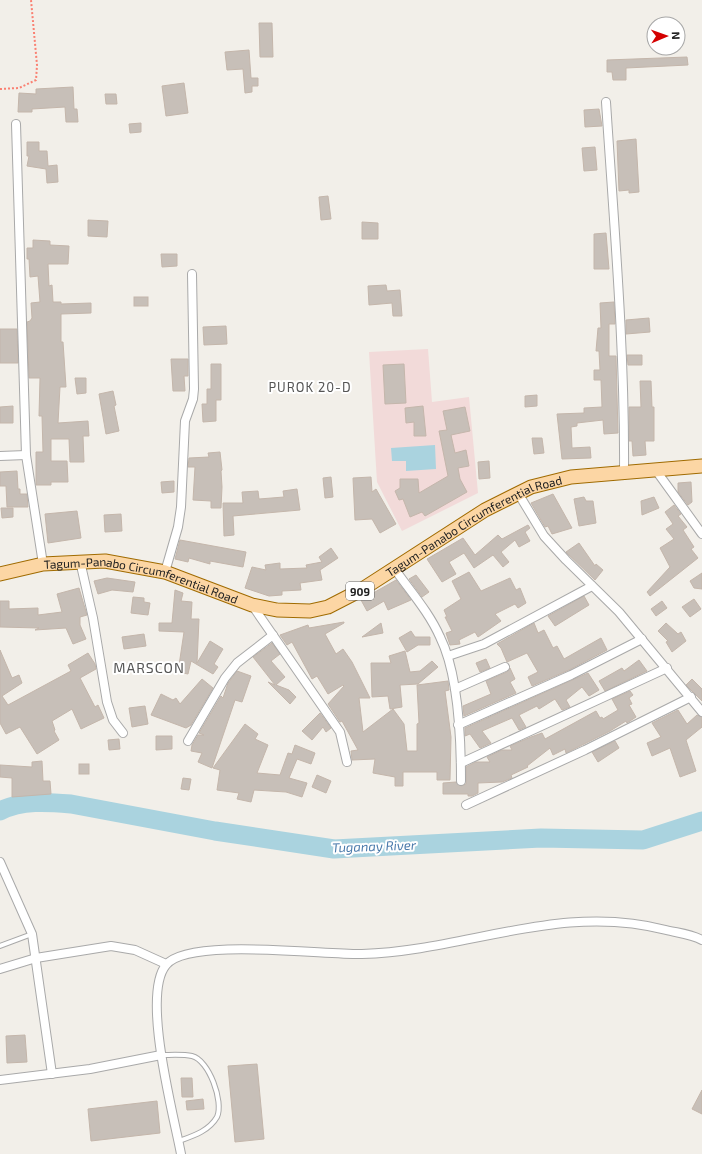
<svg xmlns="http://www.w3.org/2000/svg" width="702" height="1154" viewBox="0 0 702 1154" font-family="'Exo 2',sans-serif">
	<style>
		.commercial { fill: #f2dad9 }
		.water { fill: #aad3df }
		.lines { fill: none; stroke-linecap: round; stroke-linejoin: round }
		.river { stroke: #aad3df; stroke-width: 19 }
		.building { fill: #c7bfb8; stroke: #c4b6ab }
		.lane-casing { stroke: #a9a9a9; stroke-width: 6 }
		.street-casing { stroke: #a9a9a9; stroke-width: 10 }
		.primary-casing { stroke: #a06b00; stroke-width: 15 }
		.path { stroke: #fa8072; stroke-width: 2; stroke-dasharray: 2 2; stroke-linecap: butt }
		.lane { stroke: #fff; stroke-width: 4 }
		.street { stroke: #fff; stroke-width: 8 }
		.primary { stroke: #fcd6a4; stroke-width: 13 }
		.labels { text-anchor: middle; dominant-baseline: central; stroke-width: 4; stroke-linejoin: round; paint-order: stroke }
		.shield { fill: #fff; stroke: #646464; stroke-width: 1 }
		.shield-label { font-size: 11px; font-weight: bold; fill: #222 }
		.street-label { font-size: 12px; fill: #222; stroke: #fff }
		.neighbourhood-label { font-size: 13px; letter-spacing: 1px; fill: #555; stroke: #fff }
		.water-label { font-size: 13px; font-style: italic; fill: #4a7aab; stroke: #fff }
		.quarter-label { font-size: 14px; letter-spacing: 1px; fill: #555; stroke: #fff }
	</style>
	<rect width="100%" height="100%" fill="#f2efe9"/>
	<path class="commercial" d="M428,349L432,402L469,397L478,493L402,531L377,482L369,352Z"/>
	<path class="water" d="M435,445L436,469L406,471V461H392L391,448Z"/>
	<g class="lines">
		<path class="river" d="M0,811C22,800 47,802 71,804L215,831L334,849L541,838L643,840L702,821"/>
	</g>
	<g class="building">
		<path d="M259,23H272L273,57H260Z"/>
		<path d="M249,50L251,78H258V86H252V92L245,93L243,69L227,70L225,52Z"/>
		<path d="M687,57L688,65L626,68V80H613L612,72H607V60Z"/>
		<path d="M184,83L188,113L166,116L162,86Z"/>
		<path d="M73,87L74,109H77L78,122H66L65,107L32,109V112H18L19,93L36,94V89Z"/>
		<path d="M105,94H116L117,104H106Z"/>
		<path d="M599,109L602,126L585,127L584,110Z"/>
		<path d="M141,123V132L130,133L129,124Z"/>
		<path d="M636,139L639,192L629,193V190L619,191L617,141Z"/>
		<path d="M27,142H39V151H47L48,166L57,165L58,182L47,183L46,169L27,166L29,156H27Z"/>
		<path d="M595,147L597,170L584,171L582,148Z"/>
		<path d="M328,196L331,219L321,220L319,197Z"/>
		<path d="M88,220L108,221L107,237L88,236Z"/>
		<path d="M362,222L378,223V239H362Z"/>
		<path d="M606,233L609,269H594V234Z"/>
		<path d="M33,240L50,241V245L69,246L68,264H48L49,286L52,285L53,302H61V304L91,303V313L61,314V342H63L66,387H60L58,423L88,421L89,436H83L84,462H70L69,439H51V461H67L68,482H51V485H36V452H43L42,416H39L40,378H29L27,322L30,321L32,318L31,303L40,302L38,276L30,277L29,259H27V248H33Z"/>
		<path d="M161,254H177V266L162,267Z"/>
		<path d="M386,285L387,291L400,290L402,316H393L392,303L369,305L368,286Z"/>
		<rect x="134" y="297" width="14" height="9"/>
		<path d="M614,302L615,324H609V356H616L618,433L604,434L603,420L577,423V426L571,427L572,448L590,447L591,458L562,459L557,414L584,413V408L602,407L601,380H594V370H600L599,351H596L598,328H601L600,303Z"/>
		<path d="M649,318L650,332L626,334V320Z"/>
		<path d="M226,326L227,344L204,345L203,327Z"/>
		<path d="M0,329H17L18,363H0Z"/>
		<path d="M627,355H642V365H628Z"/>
		<path d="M171,359H188V376H184L185,391H173Z"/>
		<path d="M211,364H221V400H216V421L203,422L202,404H207V389H211Z"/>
		<path d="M404,364L406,403L385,404L383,365Z"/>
		<path d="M75,378H86V393L77,394Z"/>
		<path d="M640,381H651L652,407H654V441H645L646,455L633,456L632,441H629V407H641Z"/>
		<path d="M113,391L116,405L114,406L119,431L106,434L99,394Z"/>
		<path d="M537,395V406L525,407V396Z"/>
		<path d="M13,406V423H0V407Z"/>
		<path d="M423,406L426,436H414V422L406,423L405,408Z"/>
		<path d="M465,407L470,431L451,435L455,453L466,450L469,466L458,468L460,479L467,492L425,516L422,512L410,517L403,499L399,500L395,491L400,488V479H418L419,493L448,476L439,431L447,430L443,411Z"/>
		<path d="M532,438H542L544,453L534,454Z"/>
		<path d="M220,452L222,470L221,471L222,487L221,508H211V501L193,500L195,467H188L189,458L209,457L208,453Z"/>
		<path d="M489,461L490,478L479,479L478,462Z"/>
		<path d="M17,471L18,489H20V494H27L28,507H7L6,486H0V472Z"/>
		<path d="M331,477L333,497L325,498L323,478Z"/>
		<path d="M371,477L372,492L376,489L396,524L380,533L372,519L355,520L353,478Z"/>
		<path d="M174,481V492L162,493L161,482Z"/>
		<path d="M691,482L692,502L688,505L678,492V483Z"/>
		<path d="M297,489L300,510L233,516L234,535L224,536L223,503H243L242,492L258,491L259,499L284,497L283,491Z"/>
		<path d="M553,494L572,528L552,534L548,526L545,527L531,503Z"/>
		<path d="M584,497L586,501H593L596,523L579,526L574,499Z"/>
		<path d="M654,497L659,508L642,515L641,501Z"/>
		<path d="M674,505L681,514L678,516L687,527L683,530L694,547L691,549L698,558L650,596L647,592L670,567L660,548L674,539L666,529L673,524L665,512Z"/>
		<path d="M1,508H13V517L2,518Z"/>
		<path d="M77,511L81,538L48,543L45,514Z"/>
		<path d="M121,514L122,531L105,532L104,515Z"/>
		<path d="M528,525L530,528L525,532L530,541L519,547L515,540L501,552L509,562L503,567L493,555L474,568L464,553L449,562L456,574L442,582L427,559L463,538L475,555L498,535L502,539Z"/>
		<path d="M180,540L246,552L243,567L210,561V564L189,558L188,562L175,559Z"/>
		<path d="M579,543L595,566L596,564L603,570L595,580L566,552Z"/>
		<path d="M331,548L338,558L320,570L322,580L300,583L301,590L282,591V595L269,596L245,588L252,567L266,570L265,565L280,563V569L307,568L306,565L322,562L319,557Z"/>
		<path d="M469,572L481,591L510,578L516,590L520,588L526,603L518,608L515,604L495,614L501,621L478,637L475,632L459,640L460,644L450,645L446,633L452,631L445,617H447L444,610L461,599L452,581Z"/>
		<path d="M702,573V589L694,588L690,581Z"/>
		<path d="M416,575L429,592L422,597L409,579Z"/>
		<path d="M107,578L135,582L133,592L112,590L98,594L94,581Z"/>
		<path d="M396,580L411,600L388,610L384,601L367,611L361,600Z"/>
		<path d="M79,588L87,615L80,617V625L86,639L73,644L66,628L35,630L39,628L0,627V601H9V609L38,608V615L62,612L57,594Z"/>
		<path d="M175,590L183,593L181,601L192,602L191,619H199L197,663L210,641L223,649L214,664L218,667L213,674L191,661L188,674L178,672L184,632L159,631V623H172Z"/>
		<path d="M584,596L589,605L555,626L548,616Z"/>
		<path d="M133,597L144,598V602L150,603L148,615L131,613Z"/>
		<path d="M694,599L701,609L690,617L682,607Z"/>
		<path d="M662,601L667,608L656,616L651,609Z"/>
		<path d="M344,622V623L325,634L336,654L343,649L352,662L370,698H359L363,732L393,709L404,724L407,751H417V724L419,723L417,685L448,681L449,690L445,691L451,737L450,780H437V772H403V786H395V777L373,773L375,759L352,760L351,751L358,750L342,721L340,722L328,704L344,686L343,685L328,694L317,676L312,679L292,642L287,645L280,635L308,625L309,628Z"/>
		<path d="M381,623L383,633L362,637Z"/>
		<path d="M534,623L538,633L544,630L553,648L557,646L564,659L601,638L607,650L569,670L532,686L528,677L538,672L527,653L507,662L501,648L497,644Z"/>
		<path d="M666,623L678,634L681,632L686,641L672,652L666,642L668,641L658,631Z"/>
		<path d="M411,631L415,637H430V645H418L407,652L399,638Z"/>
		<path d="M144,634L146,646L124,649L122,637Z"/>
		<path d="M272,643L280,654L271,661L285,677L276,685L289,690L296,697L290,704L268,682L275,685L253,657Z"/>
		<path d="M0,650L12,678L19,675L22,683L2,696L8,705L71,671L68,665L88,653L95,664L96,669L80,678L95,707L98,705L104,718L81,729L72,709L52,721L55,730L54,731L59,740L37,754L20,727L6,734L0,723Z"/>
		<path d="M405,651L410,672L420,671L432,661L438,667L418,684L400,685L402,707L390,709L388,696L372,697L371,663H391L389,656Z"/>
		<path d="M486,659L490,668L480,672L476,663Z"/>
		<path d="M639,660L647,671L605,691L599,681L622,668L624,671Z"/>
		<path d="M510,668L515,679L510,682L516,693L464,716L463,706L491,694L486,681L507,672Z"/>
		<path d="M237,671L251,676L242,702L235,700L212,768L198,762L202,753L191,751L192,745L198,735H204L199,733L221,696L223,698L228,683Z"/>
		<path d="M588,673L599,690L589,696L582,687L566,700L570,707L562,710L555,699L539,709L537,706L519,715L526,727L519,730L512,718L482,731L491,743L480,748L470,734L465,736V728Z"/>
		<path d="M202,679L213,688L191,725L186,728L151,715L161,694L173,700L176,698L180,704Z"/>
		<path d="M692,679L702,689V701L686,685Z"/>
		<path d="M630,691L633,695L629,698L632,704L629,705L636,717L627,723L626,721L610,731L566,753L565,749L553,755L550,748L527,766L528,767L511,775L512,778L502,782L478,783V793L472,796H468V794H443V783L456,782L461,786L466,784V767L476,762H490L487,757L502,750H512L510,746L531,737L542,733L545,739L596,711L600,718L602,717L603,719L618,710L612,699Z"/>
		<path d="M145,706L148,724L132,727L129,708Z"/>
		<path d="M678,710L687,724L697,715L702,717V727L686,740L696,771L680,777L670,748L652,756L647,743L661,737L652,723Z"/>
		<path d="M320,713L331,728L326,732L323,727L312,740L302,731Z"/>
		<path d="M245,724L258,734L255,739L268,745L257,773L280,775L288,753L292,754L295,745L315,753L311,764L297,759L289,778L307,783L302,797L286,792L254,790L251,802L237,799L239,793L217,790L220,770L213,768Z"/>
		<path d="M156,736H172V749L156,750Z"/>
		<path d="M119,739L120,749L109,750L108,740Z"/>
		<path d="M615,741L619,748L598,762L592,752Z"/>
		<path d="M42,761L43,781H50L51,794L12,797V778L0,777V765L32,767V762Z"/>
		<rect x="79" y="764" width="10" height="10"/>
		<path d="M317,775L331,781L326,793L312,787Z"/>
		<path d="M183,778L191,779L189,790L181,789Z"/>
		<path d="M25,1035L27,1062L7,1063L6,1036Z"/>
		<path d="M257,1064L264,1139L235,1142L228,1066Z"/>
		<path d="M181,1078H192L193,1097H182Z"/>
		<path d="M702,1090V1114L692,1109Z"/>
		<path d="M203,1099L204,1109L187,1110L186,1101Z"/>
		<path d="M157,1101L160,1133L91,1141L88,1109Z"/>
	</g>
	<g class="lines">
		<defs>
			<g id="lane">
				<path d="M0,946L32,934"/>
				<path d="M161,1055C171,1055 183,1054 192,1056C209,1060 224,1102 217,1117C209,1131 193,1136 179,1141"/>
			</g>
			<g id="street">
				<path d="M606,102C614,225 625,348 624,472"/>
				<path d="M16,124L26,455L43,564"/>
				<path d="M0,456L26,455"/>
				<path d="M655,469L702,534"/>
				<path d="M518,493L544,536L566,560L619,612L702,712"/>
				<path d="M80,561L93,618L107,702L113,720L123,733"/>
				<path d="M394,568C410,591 429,612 440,637C458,673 461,740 461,781"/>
				<path d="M165,572L178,527L181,507L185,421L193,399L194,389L192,274"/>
				<path d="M252,605L340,732L347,762"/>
				<path d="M448,656L484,644L592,586"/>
				<path d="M455,689L505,667"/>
				<path d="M458,725L571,675L642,639"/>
				<path d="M188,741L225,678L237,663L273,635"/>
				<path d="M461,763L667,668"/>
				<path d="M466,805L585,750L691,697"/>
				<path d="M0,862L32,934L52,1074"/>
				<path d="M0,969L36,958L111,946L135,950L166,964"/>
				<path d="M0,1080L90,1069L161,1055"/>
				<path d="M181,1154C174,1116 141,995 166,965C188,937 324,955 362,954C466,951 560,902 666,930C678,933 691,934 702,940"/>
			</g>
			<g id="primary">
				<path id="s1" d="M0,574L43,564L105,561L165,572L252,605L277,610L310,611L328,607L361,590L485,510L531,487L571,477L702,466"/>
			</g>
		</defs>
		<use href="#lane" class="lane-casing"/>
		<use href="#street" class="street-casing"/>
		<use href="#primary" class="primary-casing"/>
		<path class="path" d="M0,89L19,88L36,80L37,65L31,0"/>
		<use href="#lane" class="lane"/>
		<use href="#street" class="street"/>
		<use href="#primary" class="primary"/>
	</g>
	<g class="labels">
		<rect class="shield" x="346" y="582" width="28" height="18" rx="3"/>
		<g class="shield-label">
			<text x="360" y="591">909</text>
		</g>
		<g class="street-label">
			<text stroke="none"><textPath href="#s1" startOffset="505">Tagum-Panabo Circumferential Road</textPath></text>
			<text stroke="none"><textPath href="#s1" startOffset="145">Tagum-Panabo Circumferential Road</textPath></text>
		</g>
		<g class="neighbourhood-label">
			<text x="310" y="387">PUROK 20-D</text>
		</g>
		<g class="water-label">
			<text transform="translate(374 846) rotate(-2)">Tuganay River</text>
		</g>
		<g class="quarter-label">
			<text x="149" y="667">MARSCON</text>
		</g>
	</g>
	<g transform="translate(666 36) rotate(88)"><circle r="19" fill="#ffffff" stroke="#a7a7a7"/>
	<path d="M0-3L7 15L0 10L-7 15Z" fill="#d40000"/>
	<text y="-6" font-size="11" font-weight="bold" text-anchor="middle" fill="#222222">N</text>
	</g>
</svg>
